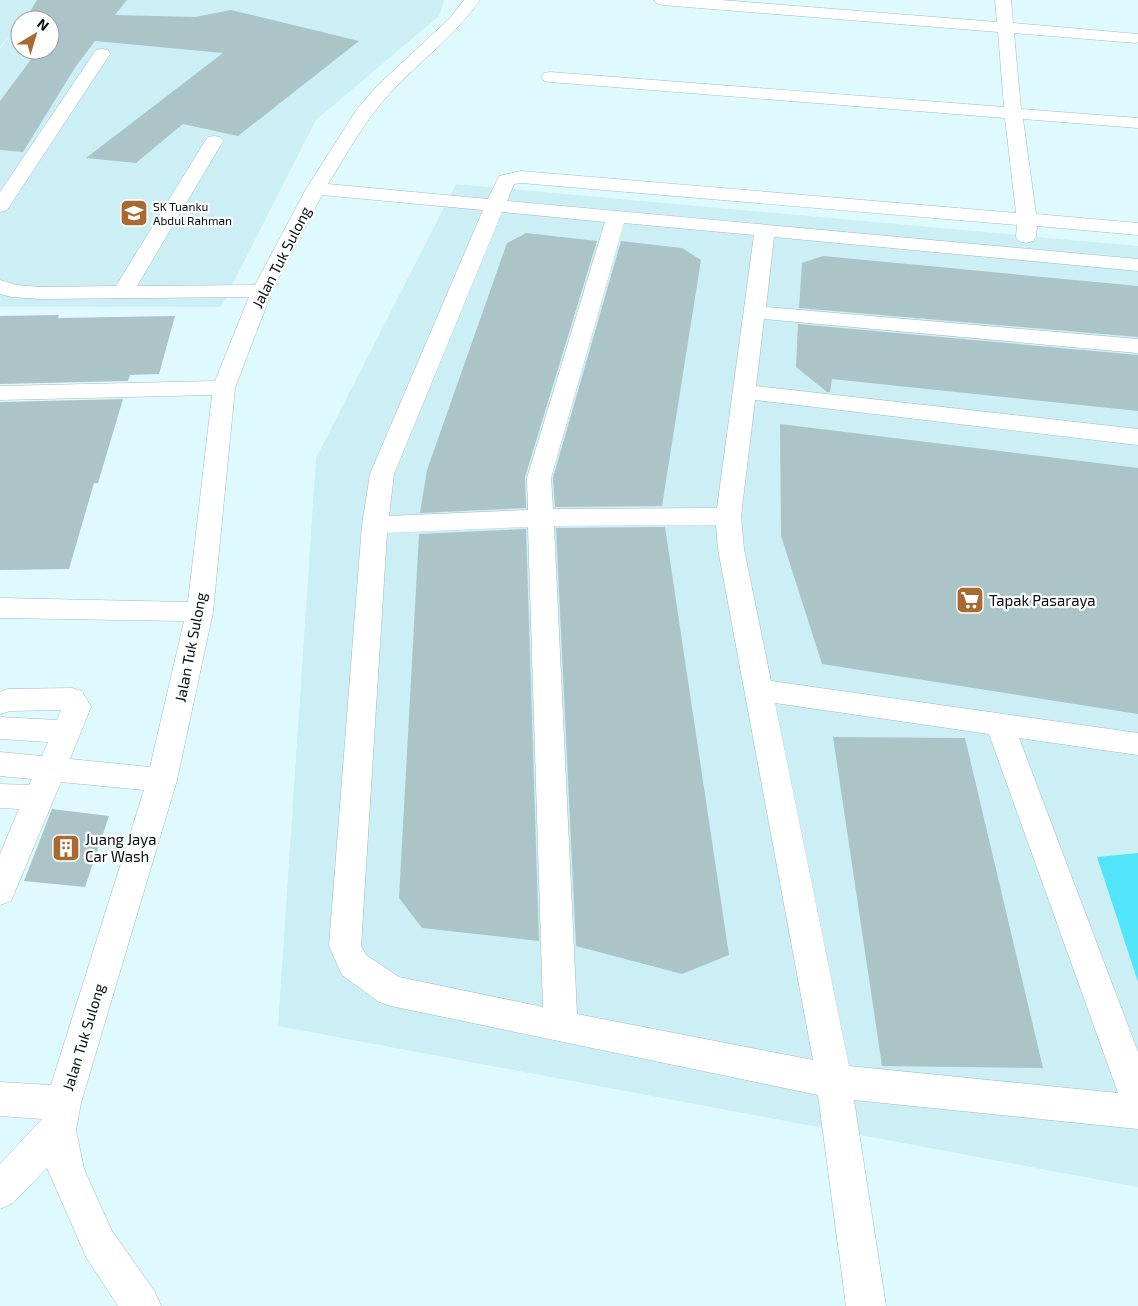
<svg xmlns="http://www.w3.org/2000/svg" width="1138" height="1306" viewBox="0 0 1138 1306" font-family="'Exo 2',sans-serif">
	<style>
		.built { fill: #cceff5; fill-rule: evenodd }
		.water { fill: #52e4f9 }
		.building { fill: #aac4c8 }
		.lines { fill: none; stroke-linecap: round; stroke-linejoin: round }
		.minor-casing { stroke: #a2bbbf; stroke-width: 1 }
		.minor { fill: #fff; fill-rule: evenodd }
		.labels { text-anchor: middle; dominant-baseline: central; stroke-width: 4.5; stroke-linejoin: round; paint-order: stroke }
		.far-poi-label { font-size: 12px; fill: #050d0f; stroke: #fff; text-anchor: start }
		.street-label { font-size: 15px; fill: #050d0f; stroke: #fff }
		.poi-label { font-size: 15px; fill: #050d0f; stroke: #fff; text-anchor: start }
	</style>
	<rect width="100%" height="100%" fill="#dffafe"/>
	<g class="built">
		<path d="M0,0H444L439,16L316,120L221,307H0V49L12,32L0,47ZM20,20H50V50H20Z"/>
		<path d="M456,184L1138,246V1187L278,1026L316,458Z"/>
	</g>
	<path class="water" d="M1138,853V982L1097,857Z"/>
	<g class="building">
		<path d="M37,0H127L115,15L195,17L231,10L359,41L238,136L183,124L136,163L86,158L223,53L95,41L76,66L23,152L0,150V101L38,50H50V20H25Z"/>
		<path d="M526,233L597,241L525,477L526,508L420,513L427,470L507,243Z"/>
		<path d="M621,241L682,248L701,260L662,506L555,507L553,478Z"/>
		<path d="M823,256L1138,286V337L799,308L802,263Z"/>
		<path d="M59,315L58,318L175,316L159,374L130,375L128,381L0,384V316Z"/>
		<path d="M798,324L1138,355V411L832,379L830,392H827L796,367Z"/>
		<path d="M123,399L98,483H94L69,569L0,570V402Z"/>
		<path d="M780,424L1138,468V714L822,664L781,536Z"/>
		<path d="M665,527L729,955L682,974L576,946L556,528Z"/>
		<path d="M526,529L539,941L422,928L399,898L419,534Z"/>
		<path d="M833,737L965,738L1043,1068L882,1066Z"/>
		<path d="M52,809L109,816L85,887L24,881Z"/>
	</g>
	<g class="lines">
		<defs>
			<g id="minor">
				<path d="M464,0H480C455,36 420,61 390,93C365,120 347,153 328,184L488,199L499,176L521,171L1016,213L1005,118L550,82L544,81L541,77L544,73L550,72L1004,107L998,32L662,5L656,3L654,0H721L997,22L995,0H1011L1013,23L1138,34V42L1136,43L1014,33L1021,109L1138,118V128L1023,119L1036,214L1138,223V235L1037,226L1036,237L1033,241L1026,243L1019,241L1016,237L1017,225L521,183L514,184L507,201L1138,259V271L774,237L766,307L1138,339V353L764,319L756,386L1138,429V445L755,400L741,516L744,549L771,681L1138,733V755L1019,738L1138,1052V1129L854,1100L886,1306H846L818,1095L391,1006L379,1002L342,975L329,946L362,525L370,474L483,210L322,195L272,291L235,388L213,612L177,780L81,1103L76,1130L84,1169L112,1231L155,1292L161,1306H118L86,1257L47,1168L13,1203L0,1209V1164L42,1119L0,1116V1082L51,1085L144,790L61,782L11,901L0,905V854L19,809L0,808V784L29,785L32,779L0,776V752L42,756L48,742L0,739V717L57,720L61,710L10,711L0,714V692L8,689L72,688L82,691L91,707L70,759L150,767L184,621L0,618V598L188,602L212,395L0,400V386L215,381L249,297L40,299L12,297L0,294V280L16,285L40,287L116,286L205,141L208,137L214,136L220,137L223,141L137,286L255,285L306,189L357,109L378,85L450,18ZM502,212L605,222L527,478L528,510L389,516L394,474ZM624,223L754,235L717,508L553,509L551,478ZM716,525L718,549L813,1060L577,1014L554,526ZM528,527L543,1007L399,977L366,955L361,946L387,533ZM775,703L989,734L1118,1093L849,1066Z"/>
				<path d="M102,49L108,50L110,54L7,210L0,212V192L96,50Z"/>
			</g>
		</defs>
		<use href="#minor" class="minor-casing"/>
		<use href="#minor" class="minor"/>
	</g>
	<defs>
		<symbol id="school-square" viewBox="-11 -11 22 22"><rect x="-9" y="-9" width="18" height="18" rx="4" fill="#a96932" stroke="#fff"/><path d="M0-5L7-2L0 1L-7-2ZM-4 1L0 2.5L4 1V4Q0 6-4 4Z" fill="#fff"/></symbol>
		<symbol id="supermarket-square" viewBox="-11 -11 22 22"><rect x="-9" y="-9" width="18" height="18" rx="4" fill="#a96932" stroke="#fff"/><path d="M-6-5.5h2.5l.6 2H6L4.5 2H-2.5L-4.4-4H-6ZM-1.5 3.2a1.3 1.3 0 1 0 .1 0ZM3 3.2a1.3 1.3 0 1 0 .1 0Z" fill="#fff"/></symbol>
		<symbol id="building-square" viewBox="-11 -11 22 22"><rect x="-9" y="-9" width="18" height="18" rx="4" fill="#a96932" stroke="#fff"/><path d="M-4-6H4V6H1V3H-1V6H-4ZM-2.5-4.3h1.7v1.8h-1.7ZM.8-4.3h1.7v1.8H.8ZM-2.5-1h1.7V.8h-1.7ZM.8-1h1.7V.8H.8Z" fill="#fff"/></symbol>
	</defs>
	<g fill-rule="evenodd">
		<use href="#school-square" x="118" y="197" width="32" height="32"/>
		<use href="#supermarket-square" x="954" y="584" width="32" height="32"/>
		<use href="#building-square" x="50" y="832" width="32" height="32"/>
	</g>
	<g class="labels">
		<g class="far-poi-label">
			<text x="153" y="206">SK Tuanku<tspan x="153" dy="14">Abdul Rahman</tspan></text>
		</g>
		<g class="street-label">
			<text transform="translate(281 257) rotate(-63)">Jalan Tuk Sulong</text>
			<text transform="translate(190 647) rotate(-79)">Jalan Tuk Sulong</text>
			<text transform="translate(83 1037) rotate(-73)">Jalan Tuk Sulong</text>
		</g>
		<g class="poi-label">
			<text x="989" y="600">Tapak Pasaraya</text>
			<text x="85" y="839">Juang Jaya<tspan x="85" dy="17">Car Wash</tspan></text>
		</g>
	</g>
	<g transform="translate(35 35) rotate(38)"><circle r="24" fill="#ffffff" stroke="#9b9e9f"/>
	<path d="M0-4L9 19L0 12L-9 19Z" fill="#a96932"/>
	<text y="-8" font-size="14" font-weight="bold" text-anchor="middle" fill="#050d0f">N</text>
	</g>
</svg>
